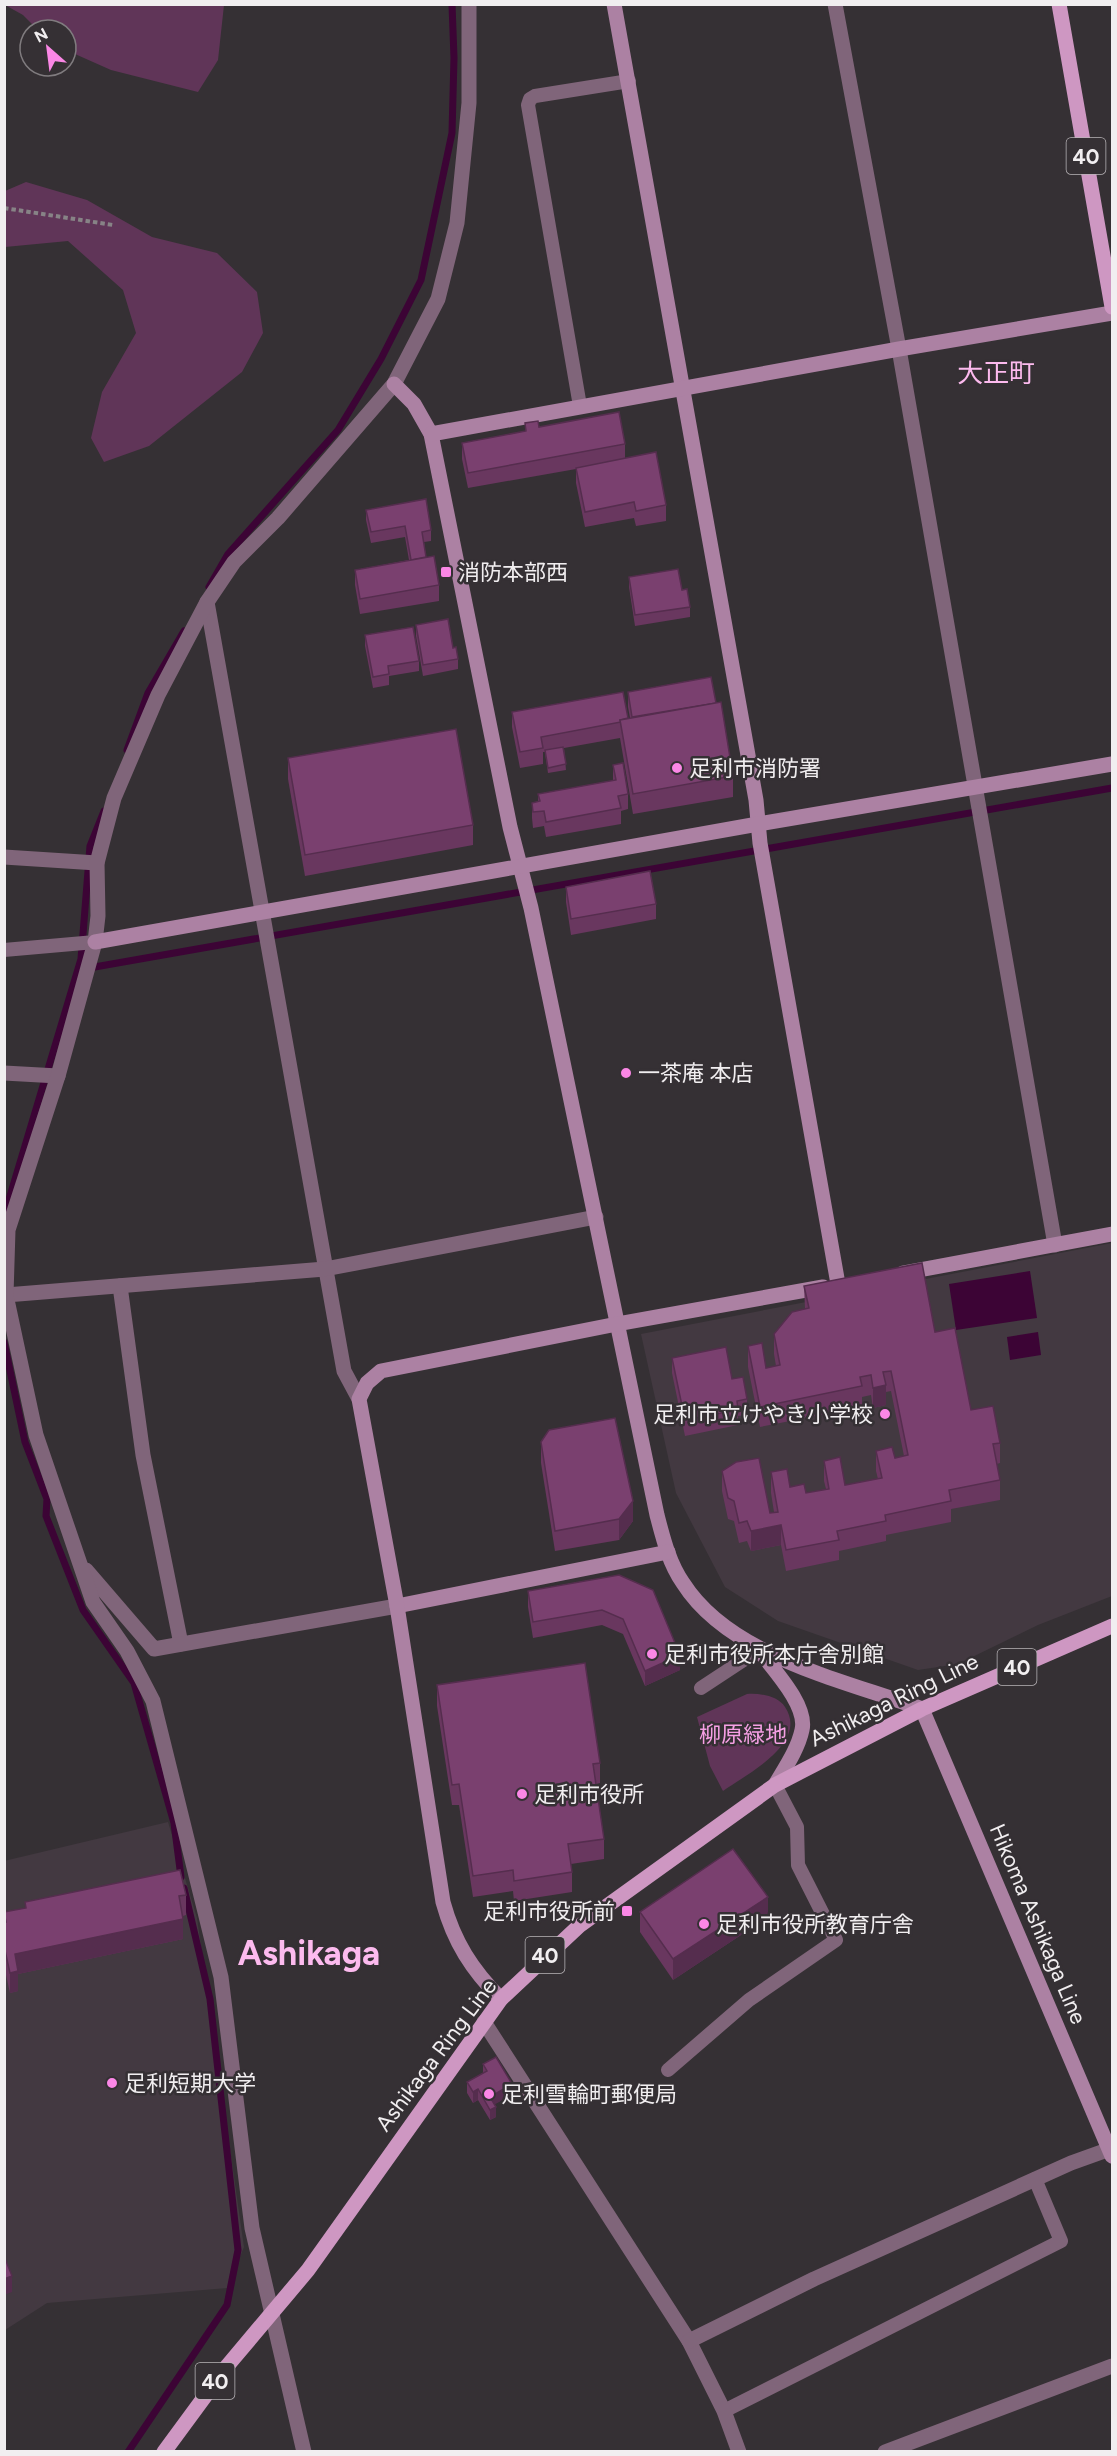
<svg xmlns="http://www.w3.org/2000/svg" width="1117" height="2456" viewBox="0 0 1117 2456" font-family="Figtree,'Noto Sans JP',sans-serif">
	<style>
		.built { fill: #433941 }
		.green { fill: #603558 }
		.water { fill: #3c0435 }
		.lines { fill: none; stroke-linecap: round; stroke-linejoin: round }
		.stream { stroke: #3c0435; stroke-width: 7 }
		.path { stroke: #878386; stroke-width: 4; stroke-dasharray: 4.5 3; stroke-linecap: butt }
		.lane { stroke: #80657a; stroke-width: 14 }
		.street { stroke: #80657a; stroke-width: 15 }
		.secondary { stroke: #ac81a3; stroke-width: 15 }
		.primary { stroke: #ce97c2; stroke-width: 15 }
		.wall { fill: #69375f }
		.shaded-wall { fill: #552d4e }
		.building { fill: #7a406f; stroke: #552d4e; stroke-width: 1.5 }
		.poi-dot { fill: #fb87e6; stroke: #353034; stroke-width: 2 }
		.labels { text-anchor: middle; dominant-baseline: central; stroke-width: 5; stroke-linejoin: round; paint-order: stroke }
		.shield { fill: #353034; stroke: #b9b5b8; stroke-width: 1.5 }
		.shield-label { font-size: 21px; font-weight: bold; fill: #f1eef0 }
		.poi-label { font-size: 22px; fill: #f1eef0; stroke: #353034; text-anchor: start }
		.street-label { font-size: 22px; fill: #f1eef0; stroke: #353034 }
		.park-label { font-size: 22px; fill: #f59fe4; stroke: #353034 }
		.quarter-label { font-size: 26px; fill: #fcbaee; stroke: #353034 }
		.town-label { font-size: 34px; font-weight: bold; fill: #fcbaee; stroke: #353034 }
	</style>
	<rect width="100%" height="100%" fill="#353034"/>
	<g class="built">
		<path d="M1112,1243V1596L1038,1625L958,1664L918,1670L778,1621L725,1587L676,1493L641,1334Z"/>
		<path d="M168,1822L197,1918L244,2247L227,2288L47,2303L5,2330L4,1861Z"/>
	</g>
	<g class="green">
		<path d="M5,5H224L218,60L198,92L111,70L66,50V30H38L23,15Z"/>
		<path d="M26,182L87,200L152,237L217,253L257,292L263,333L242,372L149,446L104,462L91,438L102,392L136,333L123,290L68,241L5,247V191Z"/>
		<path d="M747,1694C760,1693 778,1696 785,1707C809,1743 747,1774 723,1791L710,1766L697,1717Z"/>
	</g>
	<g class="water">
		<path d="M1030,1271L1037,1318L956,1330L949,1284Z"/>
		<path d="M1038,1332L1041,1355L1010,1360L1007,1337Z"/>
	</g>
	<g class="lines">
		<g class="stream">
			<path d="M209,587L228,554L338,430L381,359L421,280L452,133L454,58L452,4"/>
			<path d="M127,750L148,693L184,631"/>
			<path d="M89,968L1112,788"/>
			<path d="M4,1216L81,959L90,846L104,811"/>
			<path d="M4,1342L25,1442L47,1499L46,1516L83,1610L134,1683L174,1823L181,1877"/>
			<path d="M128,2452L227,2305L238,2250L210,1999L184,1888"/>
		</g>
		<path class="path" d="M4,208L113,225"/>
		<g class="lane">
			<path d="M580,406L528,105L530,99L535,96L629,81"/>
			<path d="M4,950L95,942"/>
			<path d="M701,1688L742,1661L756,1647"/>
			<path d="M668,2070L749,2000L836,1940L798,1865L797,1827L775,1785"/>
			<path d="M724,2411L1061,2241L1035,2179"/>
		</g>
		<g class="street">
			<path d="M835,4L899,349L1055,1245"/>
			<path d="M207,602L344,1371L359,1399"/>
			<path d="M4,857L97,863"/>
			<path d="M4,1073L58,1076"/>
			<path d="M120,1286L143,1455L181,1644"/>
			<path d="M6,1295L325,1269L596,1217"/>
			<path d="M86,1570L154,1649L397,1606"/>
			<path d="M484,2022L689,2341L724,2411L739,2452"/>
			<path d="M689,2341L814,2279L1071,2163L1110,2149"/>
			<path d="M304,2452L252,2228L221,1977L153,1701L127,1651L93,1602L36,1435L6,1295L8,1230L58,1076L95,942L98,916L97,863L114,798L158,695L207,602L234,562L278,518L394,384L438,299L457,223L469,103V4"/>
			<path d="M885,2452L1112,2366"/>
		</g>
		<g class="secondary">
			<path d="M614,4L756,800L760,843L838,1284"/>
			<path d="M394,384L414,404L431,434L510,827L531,908L657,1515C663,1538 669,1563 683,1583C730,1657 844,1680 922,1709L1112,2156"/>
			<path d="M431,434L899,349L1112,313"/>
			<path d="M95,942L758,824L1112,764"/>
			<path d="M903,1273L1112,1234"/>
			<path d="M397,1606L668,1552"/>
			<path d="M758,1649C772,1668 808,1705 802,1730C798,1749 785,1768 775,1785"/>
			<path d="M501,1999C472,1970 454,1942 443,1902L397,1606L359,1399L367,1383L381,1371L617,1324L823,1287"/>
		</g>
		<g class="primary">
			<path d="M1059,4L1112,307"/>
			<path d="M164,2452L228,2365L308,2270L501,1999L579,1926L775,1785L922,1709L1112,1626"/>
		</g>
	</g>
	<g class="wall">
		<path d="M525,423L539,427L625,444V458L666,505V521L636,526L634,518L585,527L576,483V469L468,488L462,459V443L525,432Z"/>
		<path d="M366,510L431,530V541L424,542L426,557L439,585V601L360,614L355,585V570L409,560L405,537L371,543L366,520Z"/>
		<path d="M629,577L682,590L690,607V617L635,626L629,587Z"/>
		<path d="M416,625L453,648L458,659V669L423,676L416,636Z"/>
		<path d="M365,635L419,661V671L389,676V685L373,688L365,646Z"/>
		<path d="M628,692L716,703L733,776V797L633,814L620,738L564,748L566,770L548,773L545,752H543V764L520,768L512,727V712L630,718L628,707Z"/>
		<path d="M288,758L473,825V845L305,876L288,779Z"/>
		<path d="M613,765L628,794V809L621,811V824L546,837L544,826L533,828L532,818V803L538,802V794L613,781Z"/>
		<path d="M566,887L656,904V919L571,935L566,902Z"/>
		<path d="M804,1286L935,1332L971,1410L1000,1443V1463L997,1464L1000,1480V1500L951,1509V1522L886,1535V1541L839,1551V1560L786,1571L781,1545L751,1551L747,1541L739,1543L734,1521L728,1519L722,1491V1471L770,1513L774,1512L771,1493V1472L790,1487L806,1493L826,1489L824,1481V1461L845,1485L878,1479L876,1471V1451L895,1458L904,1456L891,1391L886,1392V1405L873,1408L871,1395L862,1397V1407L760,1427L748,1367V1346L766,1368L776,1366L774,1354V1334L805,1309Z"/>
		<path d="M672,1358L732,1379L747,1399V1415L738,1416V1425L685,1436L672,1373Z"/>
		<path d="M541,1442L633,1521L619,1540L555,1551L541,1463Z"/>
		<path d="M619,1575L680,1670L645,1686L623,1634L602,1625L533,1638L528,1607V1591Z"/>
		<path d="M437,1685L600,1763V1783L596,1784L604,1839V1859L571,1864L572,1872V1892L514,1901L513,1891L473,1897L459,1805H452L437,1706Z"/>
		<path d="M186,1895V1915L183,1916V1939L18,1974V1991L10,1993L4,1966V1912L25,1908V1902Z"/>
		<path d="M640,1912L768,1917L673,1980L640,1932Z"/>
		<path d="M483,2064L512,2095L494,2104L496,2117L490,2120L478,2100L473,2103L467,2093V2082L483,2073Z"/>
	</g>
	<g class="shaded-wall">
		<path d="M886,1385V1405L873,1408V1388Z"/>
		<path d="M633,1501V1521L619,1540V1519Z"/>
		<path d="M781,1525V1545L751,1551V1531Z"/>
		<path d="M680,1655V1670L645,1686V1671Z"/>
		<path d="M768,1897V1917L673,1980V1959Z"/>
		<path d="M183,1919V1939L18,1974V1991L10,1993V1973L15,1954Z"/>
		<path d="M512,2084V2095L490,2107V2097Z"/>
		<path d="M478,2089V2100L473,2103V2092Z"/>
		<path d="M496,2107V2117L490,2120V2110Z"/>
		<path d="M12,2276V2292L4,2295V2279Z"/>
	</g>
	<g class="building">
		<path d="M619,412L625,444L468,473L462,443L526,431L525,423L538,421L539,427Z"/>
		<path d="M656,452L666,505L636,511L634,502L585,512L576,468Z"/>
		<path d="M426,499L431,530L422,532L426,557L411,560L405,526L371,532L366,510Z"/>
		<path d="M434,556L439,585L360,599L355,570Z"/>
		<path d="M678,569L682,590L687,589L690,607L635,615L629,577Z"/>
		<path d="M448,619L453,648L456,647L458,659L423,665L416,625Z"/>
		<path d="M413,627L419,661L388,666L389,674L373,677L365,635Z"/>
		<path d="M711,677L716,703L632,717L628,692Z"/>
		<path d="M623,692L628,718L620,720L621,722L541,737L543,748L520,752L512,712Z"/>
		<path d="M721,702L733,776L633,794L620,720Z"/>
		<path d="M456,729L473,825L305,855L288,758Z"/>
		<path d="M563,747L566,764L548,768L545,750Z"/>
		<path d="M623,763L628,794L618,796L621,808L546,822L544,811L533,812L532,803L540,801L538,794L616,780L613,765Z"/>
		<path d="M650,871L656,904L571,919L566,887Z"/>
		<path d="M922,1263L935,1332L955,1328L971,1410L993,1406L1000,1443L993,1444L1000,1480L949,1490L951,1501L885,1515L886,1521L837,1531L839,1540L786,1550L781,1525L751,1531L747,1521L739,1523L734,1501L728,1498L722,1471L736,1462L759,1458L770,1513L778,1512L771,1472L787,1469L790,1487L804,1484L806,1493L829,1489L824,1461L840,1457L845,1485L882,1478L876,1451L892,1447L895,1458L908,1455L891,1371L883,1372L886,1385L873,1388L871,1375L860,1377L862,1386L760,1407L748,1346L762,1343L766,1368L780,1365L774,1334L792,1312L809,1308L804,1286Z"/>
		<path d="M726,1347L732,1379L743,1377L747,1399L737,1401L738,1410L685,1420L672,1358Z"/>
		<path d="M615,1418L633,1501L619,1519L555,1531L541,1442L549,1430Z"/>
		<path d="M619,1575L653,1590L680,1655L645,1671L623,1619L602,1610L533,1622L528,1591Z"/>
		<path d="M585,1663L600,1763L593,1764L604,1839L568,1844L572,1872L514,1881L513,1870L473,1876L459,1784L452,1785L437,1685Z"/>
		<path d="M733,1849L768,1897L673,1959L640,1912Z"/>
		<path d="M180,1870L186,1895L179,1896L183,1919L15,1954L18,1971L10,1973L4,1946V1922H6L4,1912L26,1908L25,1902Z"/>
		<path d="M496,2057L512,2084L490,2097L496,2107L490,2110L478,2089L473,2092L467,2082L487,2071L483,2064Z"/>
		<path d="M4,2256L12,2276L4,2279Z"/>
	</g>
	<g class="poi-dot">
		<rect x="440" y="566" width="12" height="12" rx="3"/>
		<circle cx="677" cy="768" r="6"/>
		<circle cx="626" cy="1073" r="6"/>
		<circle cx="885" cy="1414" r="6"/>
		<circle cx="652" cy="1654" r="6"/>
		<circle cx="522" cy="1794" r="6"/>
		<rect x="621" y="1905" width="12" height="12" rx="3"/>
		<circle cx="704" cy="1924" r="6"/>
		<circle cx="112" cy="2083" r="6"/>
		<circle cx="489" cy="2094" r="6"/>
	</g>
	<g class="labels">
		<g class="shield">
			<rect x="1066.5" y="138" width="39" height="36" rx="4.5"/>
			<rect x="997.5" y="1649" width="39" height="36" rx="4.5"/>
			<rect x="525.5" y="1937" width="39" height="36" rx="4.5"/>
			<rect x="195.5" y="2363" width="39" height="36" rx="4.5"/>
		</g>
		<g class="shield-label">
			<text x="1086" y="156">40</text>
			<text x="1017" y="1667">40</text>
			<text x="545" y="1955">40</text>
			<text x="215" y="2381">40</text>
		</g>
		<g class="poi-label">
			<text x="458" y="572">消防本部西</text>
			<text x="689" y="768">足利市消防署</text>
			<text x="638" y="1073">一茶庵 本店</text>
			<text x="873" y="1414" text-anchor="end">足利市立けやき小学校</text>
			<text x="664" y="1654">足利市役所本庁舎別館</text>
			<text x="534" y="1794">足利市役所</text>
			<text x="615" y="1911" text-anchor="end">足利市役所前</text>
			<text x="716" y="1924">足利市役所教育庁舎</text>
			<text x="124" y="2083">足利短期大学</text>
			<text x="501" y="2094">足利雪輪町郵便局</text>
		</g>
		<g class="street-label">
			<text transform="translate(894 1700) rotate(-26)">Ashikaga Ring Line</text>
			<text transform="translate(1038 1924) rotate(67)">Hikoma Ashikaga Line</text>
			<text transform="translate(436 2055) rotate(-53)">Ashikaga Ring Line</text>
		</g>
		<g class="park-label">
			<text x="743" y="1734">柳原緑地</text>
		</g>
		<g class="quarter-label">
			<text x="996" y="373">大正町</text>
		</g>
		<g class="town-label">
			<text x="309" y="1953">Ashikaga</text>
		</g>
	</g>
	<rect width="1117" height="2456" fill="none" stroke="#f1eef0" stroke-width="12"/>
	<g transform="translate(48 48) rotate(332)"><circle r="28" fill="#353034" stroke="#807c7f" stroke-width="1.5"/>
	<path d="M0-4.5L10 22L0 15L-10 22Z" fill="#fb87e6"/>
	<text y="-9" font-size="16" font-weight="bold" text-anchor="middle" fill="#f1eef0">N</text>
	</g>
</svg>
